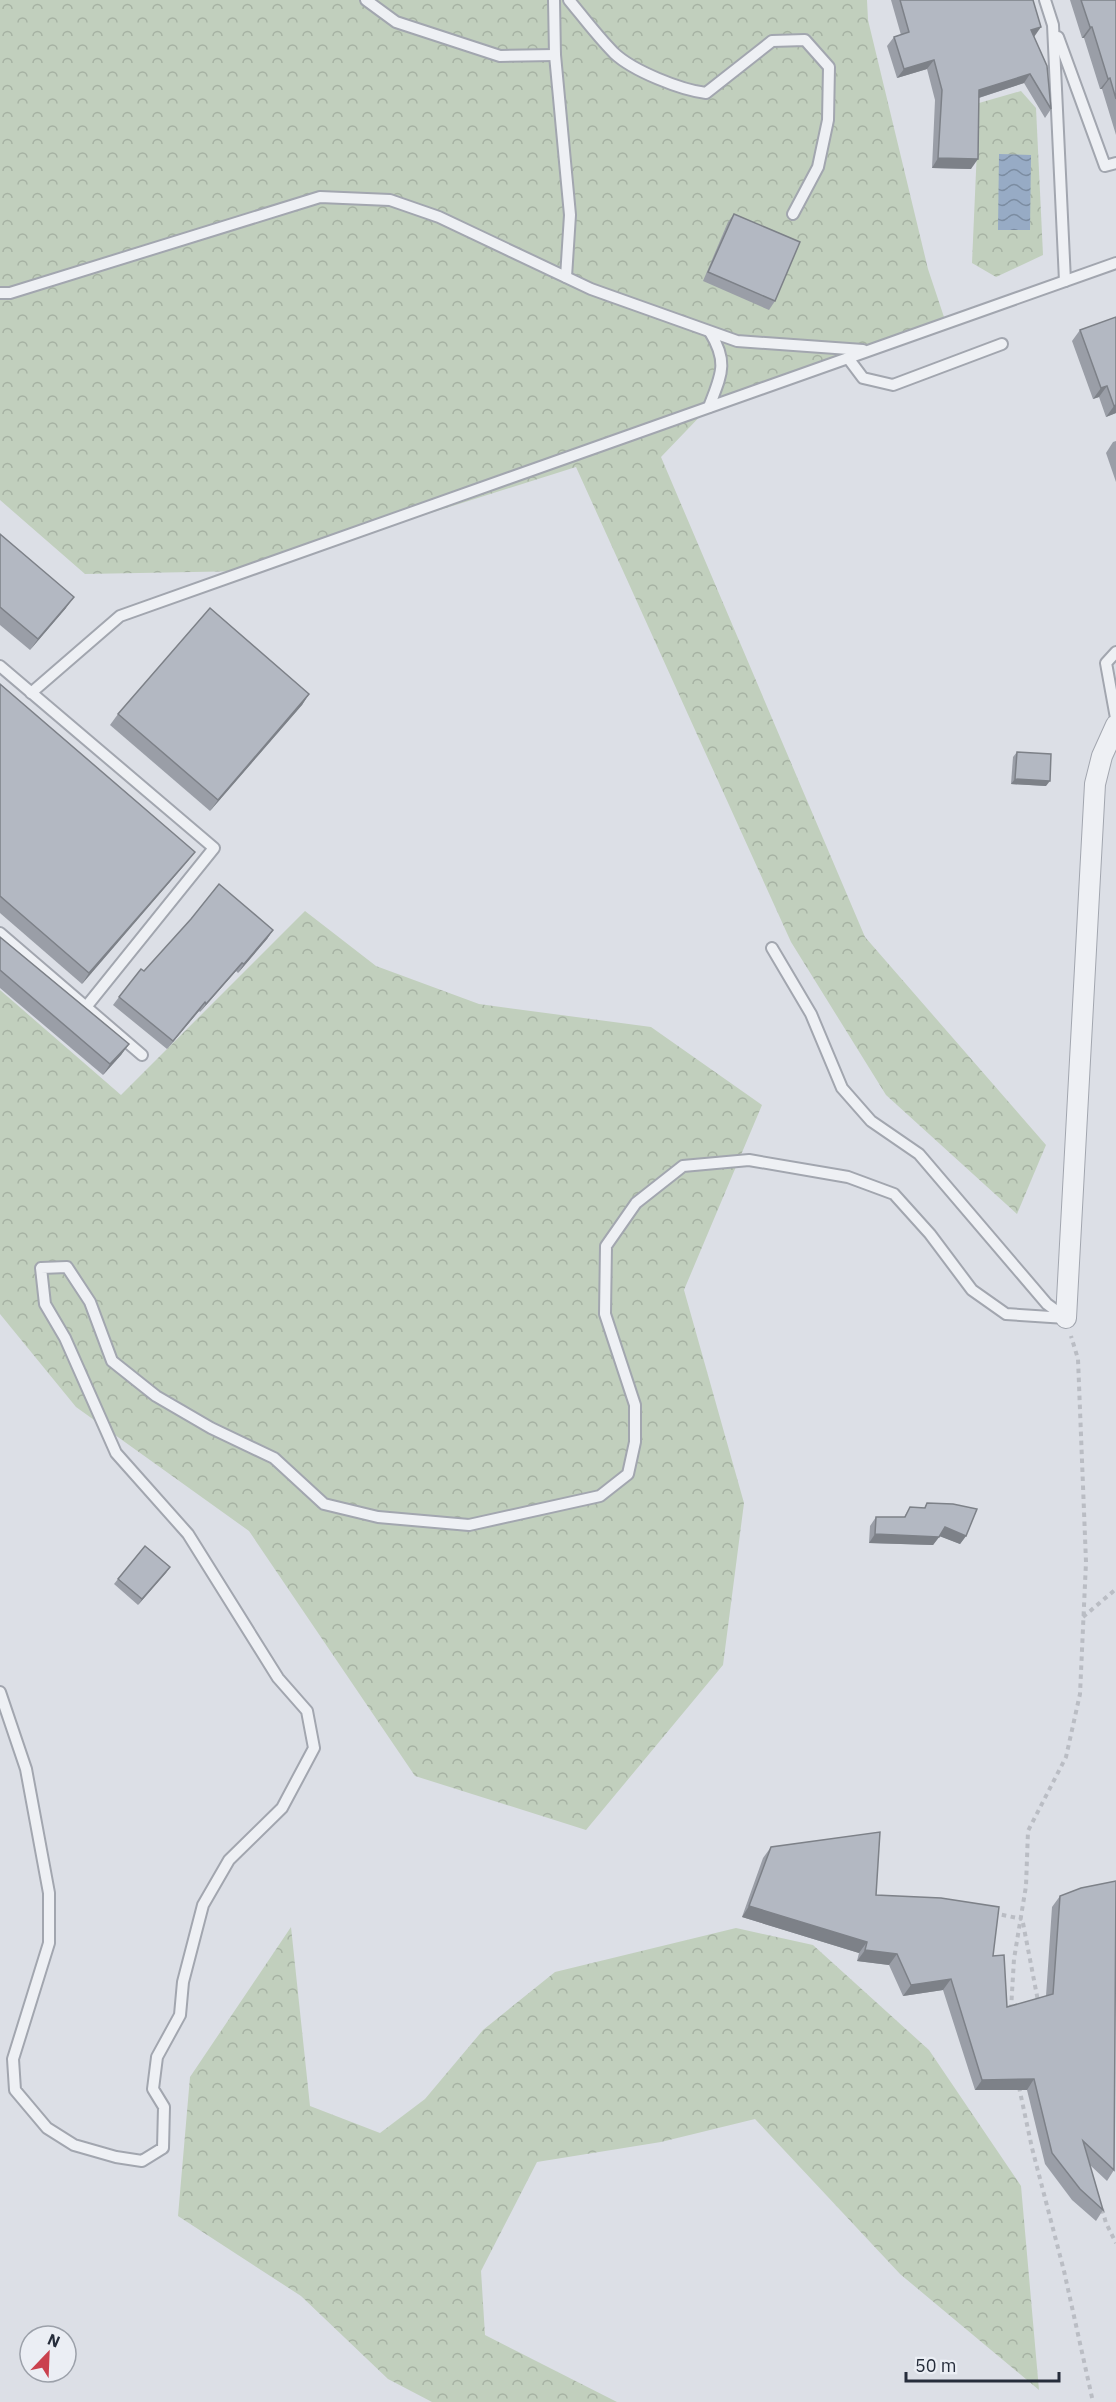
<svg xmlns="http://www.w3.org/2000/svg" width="1116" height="2402" viewBox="0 0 1116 2402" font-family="'IBM Plex Sans',sans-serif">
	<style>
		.forest { fill: url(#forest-crowns) }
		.water { fill: url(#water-waves) }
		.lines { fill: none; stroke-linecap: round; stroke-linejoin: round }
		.lane-casing { stroke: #a2a6af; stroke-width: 14 }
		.street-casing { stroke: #a2a6af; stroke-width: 22 }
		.path { stroke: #babdc4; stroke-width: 4; stroke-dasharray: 4.5 4.5; stroke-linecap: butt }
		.lane { stroke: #eef0f4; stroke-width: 10 }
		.street { stroke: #eef0f4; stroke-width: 20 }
		.wall { fill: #9a9ea7 }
		.shaded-wall { fill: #7d8188 }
		.building { fill: #b3b8c2; stroke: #7d8188; stroke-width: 1.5 }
	</style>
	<defs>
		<pattern id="forest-crowns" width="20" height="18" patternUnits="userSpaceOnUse" patternTransform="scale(1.5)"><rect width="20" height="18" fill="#c1cfbd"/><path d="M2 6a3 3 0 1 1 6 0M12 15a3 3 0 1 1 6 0" fill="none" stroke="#a6b2a3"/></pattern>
		<pattern id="water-waves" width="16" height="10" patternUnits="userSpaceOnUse" patternTransform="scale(1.5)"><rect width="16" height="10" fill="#97abc5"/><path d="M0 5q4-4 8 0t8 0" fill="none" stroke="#7b8ca1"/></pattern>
	</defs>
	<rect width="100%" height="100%" fill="#dcdfe6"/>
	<g class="forest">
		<path d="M0,0H867L868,20L928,269L946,323L709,407L661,457L865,937L1046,1145L1017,1214L886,1095L791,942L576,467L247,571L85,574L0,500Z"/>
		<path d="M1021,91L1036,108L1043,255L996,277L972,263L979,103Z"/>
		<path d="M305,911L376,966L479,1004L651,1027L762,1105L684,1290L744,1503L723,1665L586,1830L415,1776L249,1531L76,1407L0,1314V990L121,1095Z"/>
		<path d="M291,1927L310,2106L380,2133L425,2099L483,2030L555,1972L736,1928L813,1945L929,2050L1021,2186L1039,2390L900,2274L755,2119L661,2142L537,2162L481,2271L485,2335L617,2402H432L388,2379L301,2296L178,2216L190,2077Z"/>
	</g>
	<path class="water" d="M999,154L1031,155L1030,230H998Z"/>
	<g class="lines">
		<defs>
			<g id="lane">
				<path d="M366,0L396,22L500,56L555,55"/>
				<path d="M554,0L555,55L570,215L566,277"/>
				<path d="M569,0C583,17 598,37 614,53C633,71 681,90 706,93L772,41L805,40L829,67L828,120L818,167L793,214"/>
				<path d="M1045,0L1053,25L1065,281"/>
				<path d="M1058,37L1105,166L1116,163"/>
				<path d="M0,293H10L320,197L390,200L439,217L591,289L737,341L863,350"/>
				<path d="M848,358L863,378L893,385L1002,344"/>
				<path d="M709,407C721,375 729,363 710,332"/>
				<path d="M1116,652L1106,663L1116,718"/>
				<path d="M0,666L214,848L86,1007"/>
				<path d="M31,693L120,616L1116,263"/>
				<path d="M0,933L142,1055"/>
				<path d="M772,948L811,1014L842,1088L871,1121L919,1154L1047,1304L1066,1318"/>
				<path d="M0,1692L26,1769L49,1893V1943L13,2059L15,2090L47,2128L74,2145L116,2157L142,2161L163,2148L164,2107L153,2089L157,2057L180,2015L183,1982L203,1905L229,1860L282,1808L314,1748L307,1711L278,1678L188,1534L116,1453L65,1338L45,1304L41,1268L67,1267L90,1302L112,1361L156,1396L211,1428L274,1458L324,1504L378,1517L469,1525L600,1496L628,1474L635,1442V1405L605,1314L606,1246L636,1203L683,1166L749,1160L848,1177L894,1194L930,1234L972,1290L1006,1314L1066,1318"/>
			</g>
			<path id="street" d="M1066,1318L1095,784L1102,756L1116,725"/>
		</defs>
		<use href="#lane" class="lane-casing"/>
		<use href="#street" class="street-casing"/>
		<g class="path">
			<path d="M1083,1617L1116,1589"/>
			<path d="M993,1913L1022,1919"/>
			<path d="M1023,1923L1038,2001"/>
			<path d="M1011,2009L1014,1959L1026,1886L1028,1831L1066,1757L1080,1694L1086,1562L1078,1359L1071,1336"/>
			<path d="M1019,2087L1032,2148L1064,2271L1093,2402"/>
			<path d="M1102,2209L1106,2223L1116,2243"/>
		</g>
		<use href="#lane" class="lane"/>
		<use href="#street" class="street"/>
	</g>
	<g class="wall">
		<path d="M891,0H1033L1034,37L1051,109L1045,118L1024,83L979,98L971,169L932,168L935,100L927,69L897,78L887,46L894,37L901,35Z"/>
		<path d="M1070,0H1116V135L1102,89H1100L1084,38H1082Z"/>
		<path d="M734,214L775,301L769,310L703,281L728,222Z"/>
		<path d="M1116,317V413L1106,417L1099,397L1093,399L1072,341L1080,330Z"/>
		<path d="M1116,441V482L1106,453L1113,442Z"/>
		<path d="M0,534L66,608L30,650L0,625Z"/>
		<path d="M0,684L187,862L82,984L0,913Z"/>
		<path d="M309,694L302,705L210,811L110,725L118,714Z"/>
		<path d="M1017,752L1046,786L1011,784L1013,757Z"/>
		<path d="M273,930L267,939L238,973L236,971L200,1012L199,1011L167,1049L113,1005L119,997L144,971Z"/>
		<path d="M0,937L129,1044L121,1055L103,1075L0,988Z"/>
		<path d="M927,1503L966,1536L960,1544L940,1536L933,1545L869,1543L870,1526L876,1517H904L910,1507L924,1508Z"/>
		<path d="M170,1567L138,1605L114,1584L118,1579Z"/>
		<path d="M771,1847L876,1895L993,1956L1007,2007L1046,1996L1052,1907L1060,1896L1114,2170L1107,2181L1090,2165L1103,2210L1096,2221L1072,2200L1045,2164L1027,2090H975L943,1990L903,1996L889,1965L857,1961L859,1953L742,1917L763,1858Z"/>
	</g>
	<g class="shaded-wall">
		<path d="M1041,27L1034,37L1024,40L1031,30Z"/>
		<path d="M1090,27H1092L1084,38H1082Z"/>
		<path d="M934,60L927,69L897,78L904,69Z"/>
		<path d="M1030,74L1024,83L972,100L979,90Z"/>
		<path d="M1110,78L1102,89H1100L1108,79Z"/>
		<path d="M938,158L978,159L971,169L932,168Z"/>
		<path d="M1107,386L1099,397L1093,399L1101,388Z"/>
		<path d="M1116,405V413L1106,417L1114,406Z"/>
		<path d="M74,597L66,608L30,650L38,639Z"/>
		<path d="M309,694L302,705L210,811L218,800Z"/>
		<path d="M1015,779L1050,781L1046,786L1011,784Z"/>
		<path d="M195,852L187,862L82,984L89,973Z"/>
		<path d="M273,930L267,939L238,973L244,964Z"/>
		<path d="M242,963L236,971L200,1012L206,1004Z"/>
		<path d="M205,1002L199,1011L167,1049L173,1041Z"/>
		<path d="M129,1044L121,1055L103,1075L110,1064Z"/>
		<path d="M945,1527L966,1536L960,1544L939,1536Z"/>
		<path d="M875,1534L939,1537L933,1545L869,1543Z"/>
		<path d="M170,1567L166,1573L138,1605L142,1599Z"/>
		<path d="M749,1906L867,1942L859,1953L742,1917Z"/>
		<path d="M865,1950L897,1954L889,1965L857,1961Z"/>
		<path d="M951,1979L943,1990L903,1996L911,1985Z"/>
		<path d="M1034,2079L1027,2090H975L982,2080Z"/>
	</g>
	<g class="building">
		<path d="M900,0H1033L1041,27L1031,30L1047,66L1051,109L1030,74L979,90L978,159L938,158L942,90L934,60L904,69L894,37L909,32Z"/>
		<path d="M1081,0H1116V99L1110,78L1108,79L1092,27H1090Z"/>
		<path d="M734,214L800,242L775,301L708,272Z"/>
		<path d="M1116,317V405L1114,406L1107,386L1101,388L1080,330Z"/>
		<path d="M0,534L74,597L38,639L0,607Z"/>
		<path d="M210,608L309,694L218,800L118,714Z"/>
		<path d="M0,684L195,852L89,973L0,896Z"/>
		<path d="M1017,752L1051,754L1050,781L1015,779Z"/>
		<path d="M219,884L273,930L244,964L242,963L206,1004L205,1002L173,1041L119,997L141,969L144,971L191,919Z"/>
		<path d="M0,937L129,1044L110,1064L0,970Z"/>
		<path d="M927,1503L953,1504L977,1509L966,1536L945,1527L939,1537L875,1534L876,1517H905L910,1507L925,1508Z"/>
		<path d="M145,1546L170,1567L142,1599L118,1579Z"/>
		<path d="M880,1832L876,1895L941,1898L999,1907L993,1956L1004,1955L1007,2007L1053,1994L1060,1896L1081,1888L1116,1881L1114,2170L1083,2141L1103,2210L1080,2189L1052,2153L1034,2079L982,2080L951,1979L911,1985L897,1954L865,1950L867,1942L749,1906L771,1847Z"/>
	</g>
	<g transform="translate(48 2354) rotate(23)"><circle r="28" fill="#ebeef4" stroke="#9ca1aa" stroke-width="1.5"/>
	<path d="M0-4.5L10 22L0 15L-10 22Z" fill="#ca414e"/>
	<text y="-9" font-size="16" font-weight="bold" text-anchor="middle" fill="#262d3b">N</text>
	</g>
	<path d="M906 2372v9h153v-9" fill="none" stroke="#262d3b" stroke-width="3"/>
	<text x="915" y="2372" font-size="18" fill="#262d3b" stroke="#ebeef4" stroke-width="4.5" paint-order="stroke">50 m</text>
</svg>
